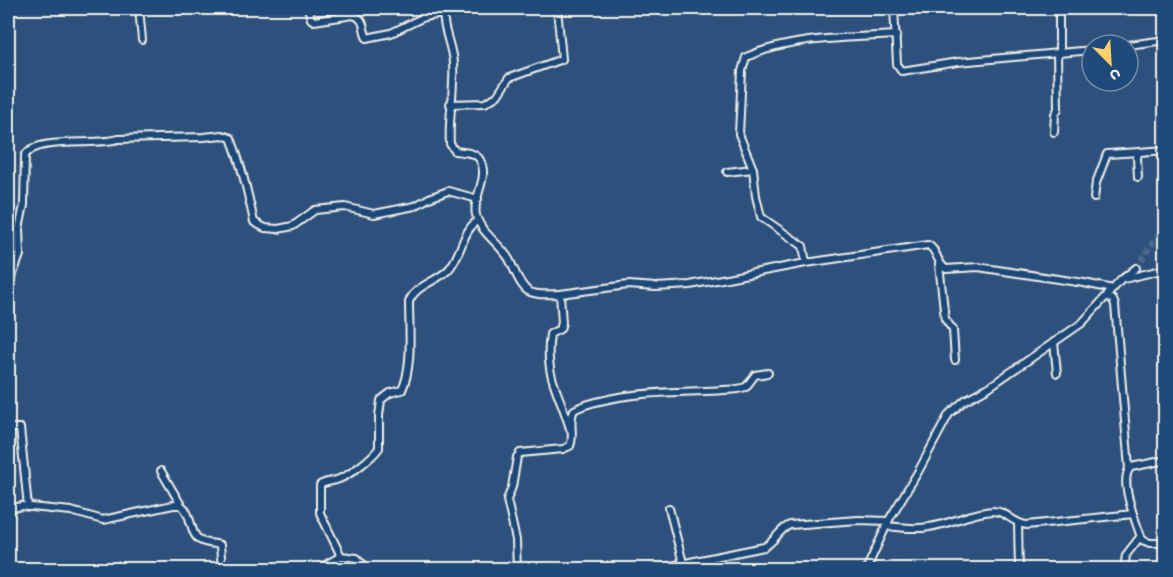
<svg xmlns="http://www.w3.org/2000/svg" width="1173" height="577" viewBox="0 0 1173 577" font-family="'Gochi Hand',sans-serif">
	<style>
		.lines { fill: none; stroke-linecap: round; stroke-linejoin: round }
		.minor-tunnel { stroke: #4b698c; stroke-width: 6; stroke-dasharray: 6 3; stroke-linecap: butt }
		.minor-casing { stroke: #f4f1e8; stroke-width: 10 }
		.minor { stroke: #1f4a7a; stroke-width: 6 }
	</style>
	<rect width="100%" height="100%" fill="#2d517c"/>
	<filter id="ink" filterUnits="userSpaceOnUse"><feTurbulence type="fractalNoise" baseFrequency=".0167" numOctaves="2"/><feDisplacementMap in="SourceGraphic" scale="12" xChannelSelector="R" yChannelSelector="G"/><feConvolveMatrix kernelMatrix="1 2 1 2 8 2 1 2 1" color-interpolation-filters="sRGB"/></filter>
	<g filter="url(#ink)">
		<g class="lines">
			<path class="minor-tunnel" d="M1136,268L1166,223"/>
			<defs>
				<g id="minor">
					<path d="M139,8L142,40"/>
					<path d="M308,8L311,19L314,21L353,15C366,19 362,28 367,38L391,33L424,17L443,14"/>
					<path d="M444,8C441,27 452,45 453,63C455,90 448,117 450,144L455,151C463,152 476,152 480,160C490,178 472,197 476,215C480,232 500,244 509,259C514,268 519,285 528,291C537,296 550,294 560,294"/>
					<path d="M894,8L897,64L902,71L958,62L1092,50"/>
					<path d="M1128,45L1166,40"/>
					<path d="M1059,53V8"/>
					<path d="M450,104L485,103L497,96L509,78L562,59L557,8"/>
					<path d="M1054,132L1055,114L1058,109L1057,53"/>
					<path d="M727,172L753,169"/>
					<path d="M1138,177L1137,157L1139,152L1166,150"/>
					<path d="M1094,198L1096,183L1107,154L1139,152"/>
					<path d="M806,263L803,246L761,217L756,196L753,169L739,134L742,71L746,57C792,37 847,38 897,35"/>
					<path d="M939,264L945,319L953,330L955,360"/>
					<path d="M1124,279L1157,271L1166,270"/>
					<path d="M8,284L13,274L20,255L19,229L24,205L25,156C34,136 99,146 118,139L204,137L222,135L231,138C242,166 248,193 254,222L265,228L278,229L293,226L315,210L345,207L374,214L415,206L429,198L448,191L478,199"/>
					<path d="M1107,296L1113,300L1115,305L1129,468"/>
					<path d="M1054,342L1057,373"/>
					<path d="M8,428H20L28,507"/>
					<path d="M570,429C559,390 544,377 550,334L560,329L562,323L560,294L628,285L656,287L690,285L806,263L928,245C938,250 936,263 946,269L978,267L1084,283L1113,289"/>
					<path d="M161,471L181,505"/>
					<path d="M669,508L683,563"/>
					<path d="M8,509L22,506L71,511L103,520L173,505H181C193,514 189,534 200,540C205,544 214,543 220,545L222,570"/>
					<path d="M1133,514C1129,501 1121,476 1131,467L1166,460"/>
					<path d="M1018,523L1019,570"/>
					<path d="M886,526C900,527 915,530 929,527C951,524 971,512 993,511C1007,511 1013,524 1027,525L1133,514L1142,540L1150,543H1166"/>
					<path d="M316,570L341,556"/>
					<path d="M368,570L357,558L341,556L320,513V485C326,481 332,482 339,479C350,475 372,458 379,448V416L381,400L390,393L402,390C413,367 409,328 409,302C415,285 437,282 449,269C462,254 462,231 478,220"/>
					<path d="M517,570L516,540L507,500L512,487L517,457L520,453L563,449L570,446C575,434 568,422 574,410C586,403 600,401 614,398C655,390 697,393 738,389L746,387L755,375L768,373"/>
					<path d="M651,570L764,547C775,542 779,529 790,525L858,520L888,521"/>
					<path d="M866,570L890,518L918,472L949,414L965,400L989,387L1082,323L1121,280L1136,268"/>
					<path d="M1124,570L1126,555L1140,537"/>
				</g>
			</defs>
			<use href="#minor" class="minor-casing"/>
			<use href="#minor" class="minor"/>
		</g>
	</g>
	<rect width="1173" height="577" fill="none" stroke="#1f4a7a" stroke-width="30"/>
	<rect x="15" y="15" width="1143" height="547" fill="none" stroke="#f4f1e8" stroke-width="2" filter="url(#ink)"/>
	<g transform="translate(1110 63) rotate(156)"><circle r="28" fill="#1f4a7a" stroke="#748da6" stroke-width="1.5"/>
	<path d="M0-4.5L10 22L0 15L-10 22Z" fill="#ffd166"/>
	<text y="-9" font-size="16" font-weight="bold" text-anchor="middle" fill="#f4f1e8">U</text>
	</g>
</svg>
